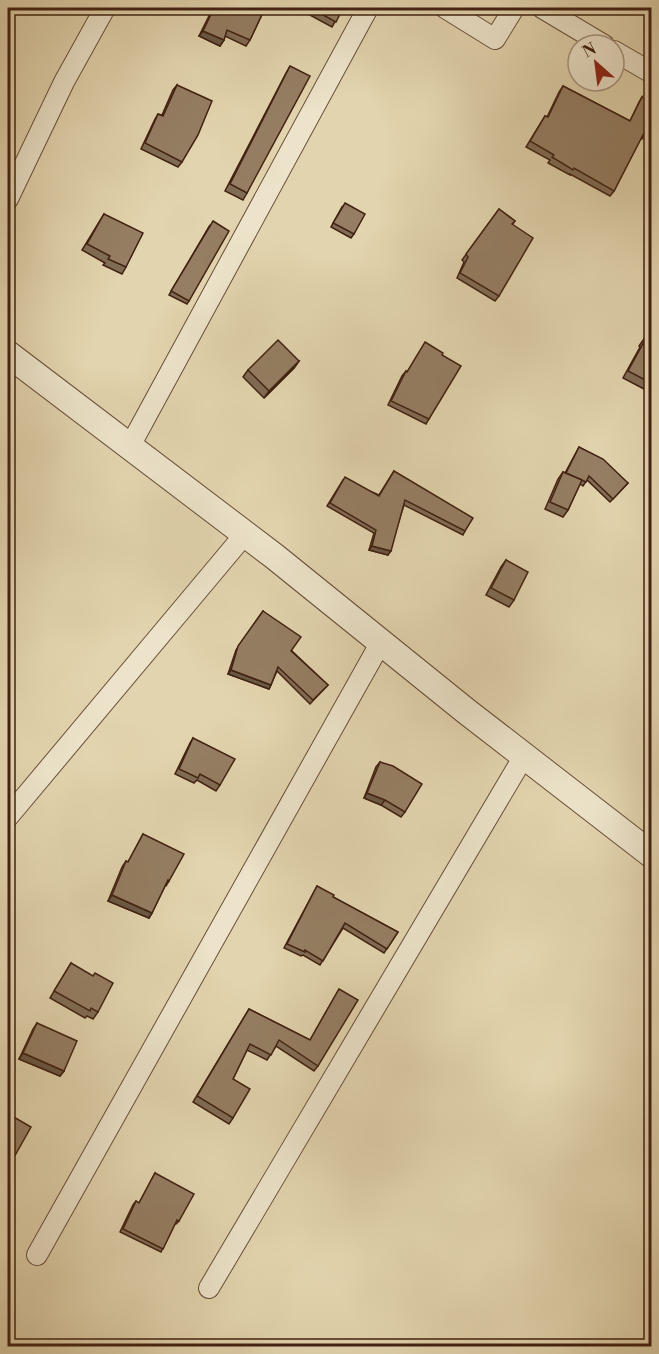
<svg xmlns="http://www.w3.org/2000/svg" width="659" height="1354" viewBox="0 0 659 1354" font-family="'Libre Bodoni',serif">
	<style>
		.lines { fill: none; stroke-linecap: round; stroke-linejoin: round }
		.minor-casing { stroke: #694e39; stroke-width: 22 }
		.tertiary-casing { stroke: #694e39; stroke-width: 28 }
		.minor { stroke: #ece3ca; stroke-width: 20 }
		.tertiary { stroke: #ece3ca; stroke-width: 26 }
		.wall { fill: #806c55; stroke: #412112; stroke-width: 1.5 }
		.shaded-wall { fill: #685845; stroke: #412112; stroke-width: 1.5 }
		.building { fill: #957e63; stroke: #412112; stroke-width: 1.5 }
	</style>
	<rect width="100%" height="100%" fill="#e2d4ae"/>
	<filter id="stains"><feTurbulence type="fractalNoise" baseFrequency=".00333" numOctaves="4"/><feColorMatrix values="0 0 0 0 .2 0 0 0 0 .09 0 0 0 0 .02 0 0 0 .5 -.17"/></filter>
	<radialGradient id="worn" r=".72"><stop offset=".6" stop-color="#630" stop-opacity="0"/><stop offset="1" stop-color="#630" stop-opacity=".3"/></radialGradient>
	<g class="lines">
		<defs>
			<g id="minor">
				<path d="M445,8L495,39L514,8"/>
				<path d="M542,8L604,45"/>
				<path d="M614,51L652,73"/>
				<path d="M8,199L64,82L105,8"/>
				<path d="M130,446L368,8"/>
				<path d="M8,817L245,534"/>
				<path d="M37,1255L381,642"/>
				<path d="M209,1288L524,756"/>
			</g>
			<path id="tertiary" d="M8,354L274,556L466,711L652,855"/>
		</defs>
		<use href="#minor" class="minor-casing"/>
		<use href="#tertiary" class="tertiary-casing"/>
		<use href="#minor" class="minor"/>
		<use href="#tertiary" class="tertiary"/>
	</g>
	<g class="wall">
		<path d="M213,8H265L250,40L246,46L225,36L224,40L220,46L199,36Z"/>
		<path d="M297,8H343L332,27Z"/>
		<path d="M290,66L247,193L243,200L225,191L286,73Z"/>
		<path d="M177,85L182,162L178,167L141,149L155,119L158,114L162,115L173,90Z"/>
		<path d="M563,86L630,121L639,102L642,97L646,133L642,139L641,138L614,191L610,196L570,174V175L548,163L550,160L526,147L545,116L547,117L559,92Z"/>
		<path d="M342,207L354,234L351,238L331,227Z"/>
		<path d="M499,209L515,221L512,225L499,296L495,301L457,278L464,262L462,260Z"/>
		<path d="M104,214L126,267L122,274L103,265L105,263L82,250Z"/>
		<path d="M210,225L189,301L187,304L169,295Z"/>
		<path d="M651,329L649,382L644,389L623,378L640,347L639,346Z"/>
		<path d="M442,355L429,419L426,424L388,405L402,376L406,371L407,372Z"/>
		<path d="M299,361L294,368L264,398L243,377L248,370Z"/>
		<path d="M579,447L628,483L610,502L587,480L583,486L580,484L568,510L563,517L545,509L558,479L563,472L565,473Z"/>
		<path d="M394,471L465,531L463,535L404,505L388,555L369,550L374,533L327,506L343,480L379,495Z"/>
		<path d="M506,560L514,600L509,607L486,595L501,567Z"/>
		<path d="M263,611L292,651L328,685L310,704L277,671L269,689L228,674L236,650Z"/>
		<path d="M193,738L220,785L216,791L197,780L194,783L175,774L190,743Z"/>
		<path d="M380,762L405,812L401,817L381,805L364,798L376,767Z"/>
		<path d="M143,834L169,881L166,886H165L152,913L149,918L108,901L122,867L126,861L128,862Z"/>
		<path d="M317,886L333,897L398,932L384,953L343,928L320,965L303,955L301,956L284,948Z"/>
		<path d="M71,963L98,1012L93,1019L87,1016L85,1018L50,998Z"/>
		<path d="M339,989L318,1066L314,1071L276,1046L267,1060L247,1050L233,1079V1118L229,1124L193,1102L249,1009L310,1040Z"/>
		<path d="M37,1023L64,1071L60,1076L19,1059L33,1029Z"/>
		<path d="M155,1173L179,1221L176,1224H175L161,1252L120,1232L133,1205L136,1201L139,1203Z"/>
	</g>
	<g class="shaded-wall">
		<path d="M203,31L224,40L220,46L199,36Z"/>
		<path d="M299,361L294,368L264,398L269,391Z"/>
		<path d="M372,546L391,551L388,555L369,550Z"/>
		<path d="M231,670L271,685L269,689L228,674Z"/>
		<path d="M367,793L385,800L381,805L364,798Z"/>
		<path d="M112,895L152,913L149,918L108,901Z"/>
		<path d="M23,1053L64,1071L60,1076L19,1059Z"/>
	</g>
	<g class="building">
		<path d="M214,8H265L250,40L227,30L224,40L203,31Z"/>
		<path d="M310,8H343L336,22Z"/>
		<path d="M290,66L310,76L247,193L230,184Z"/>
		<path d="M177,85L212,101L198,135L182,162L145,143L158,114L163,116Z"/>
		<path d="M563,86L630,121L642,97L651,101V122L646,133H644L614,191L574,168L573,170L552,157L554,155L530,141L545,116L548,117Z"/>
		<path d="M345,203L365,214L354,234L333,223Z"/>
		<path d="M499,209L515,221L512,224L533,238L499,296L460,273L468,257L466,254Z"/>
		<path d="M104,214L143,233L126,267L108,259L110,256L87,244Z"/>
		<path d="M213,221L229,231L189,301L171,291Z"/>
		<path d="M651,329V376L649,382L628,371L645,340L644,339Z"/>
		<path d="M278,340L299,361L269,391L248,370Z"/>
		<path d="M425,342L443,353L442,355L461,366L429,419L391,401L406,371L407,372Z"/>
		<path d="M579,447L603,459L628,483L613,499L589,476L586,482L566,473Z"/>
		<path d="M394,471L473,518L465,531L405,500L391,551L372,546L376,530L330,503L345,477L379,496Z"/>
		<path d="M563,472L582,480L568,510L550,502Z"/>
		<path d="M506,560L528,572L514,600L491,588Z"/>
		<path d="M263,611L301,637L291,651L328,685L313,700L278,667L271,685L231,670L238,646Z"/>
		<path d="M193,738L235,759L220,785L200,774L198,778L179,769Z"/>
		<path d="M380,762L393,766L422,784L405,812L385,800L367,793Z"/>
		<path d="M143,834L184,854L169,881L168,880L152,913L112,895L126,861L128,862Z"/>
		<path d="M317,886L334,895L333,897L398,932L387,949L345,923L323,961L305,950V952L287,944Z"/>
		<path d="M71,963L93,976L95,973L113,983L98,1012L91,1008L90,1011L54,991Z"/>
		<path d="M339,989L358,1000L318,1066L279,1040L271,1055L250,1044L233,1079L250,1089L233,1118L197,1096L249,1009L310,1040Z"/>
		<path d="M37,1023L77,1041L64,1071L23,1053Z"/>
		<path d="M12,1116L31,1127L8,1168V1119L10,1120Z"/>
		<path d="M155,1173L194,1194L179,1221L177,1220L163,1249L123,1229L136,1201L139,1203Z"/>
		<path d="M8,1341L39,1346L8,1347Z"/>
	</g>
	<rect width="659" height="1354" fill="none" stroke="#e2d4ae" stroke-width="30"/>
	<rect x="9" y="9" width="641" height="1336" fill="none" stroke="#412112" stroke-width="3"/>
	<rect x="15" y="15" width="629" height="1324" fill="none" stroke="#412112" stroke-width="1.5"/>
	<g transform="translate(596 63) rotate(332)"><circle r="28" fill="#ece3ca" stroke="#a89580" stroke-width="1.5"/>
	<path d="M0-4.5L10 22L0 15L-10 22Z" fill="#8f2418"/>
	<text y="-9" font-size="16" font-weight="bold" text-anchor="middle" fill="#412112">N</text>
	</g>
	<rect width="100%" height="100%" filter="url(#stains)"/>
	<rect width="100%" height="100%" fill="url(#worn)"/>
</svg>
